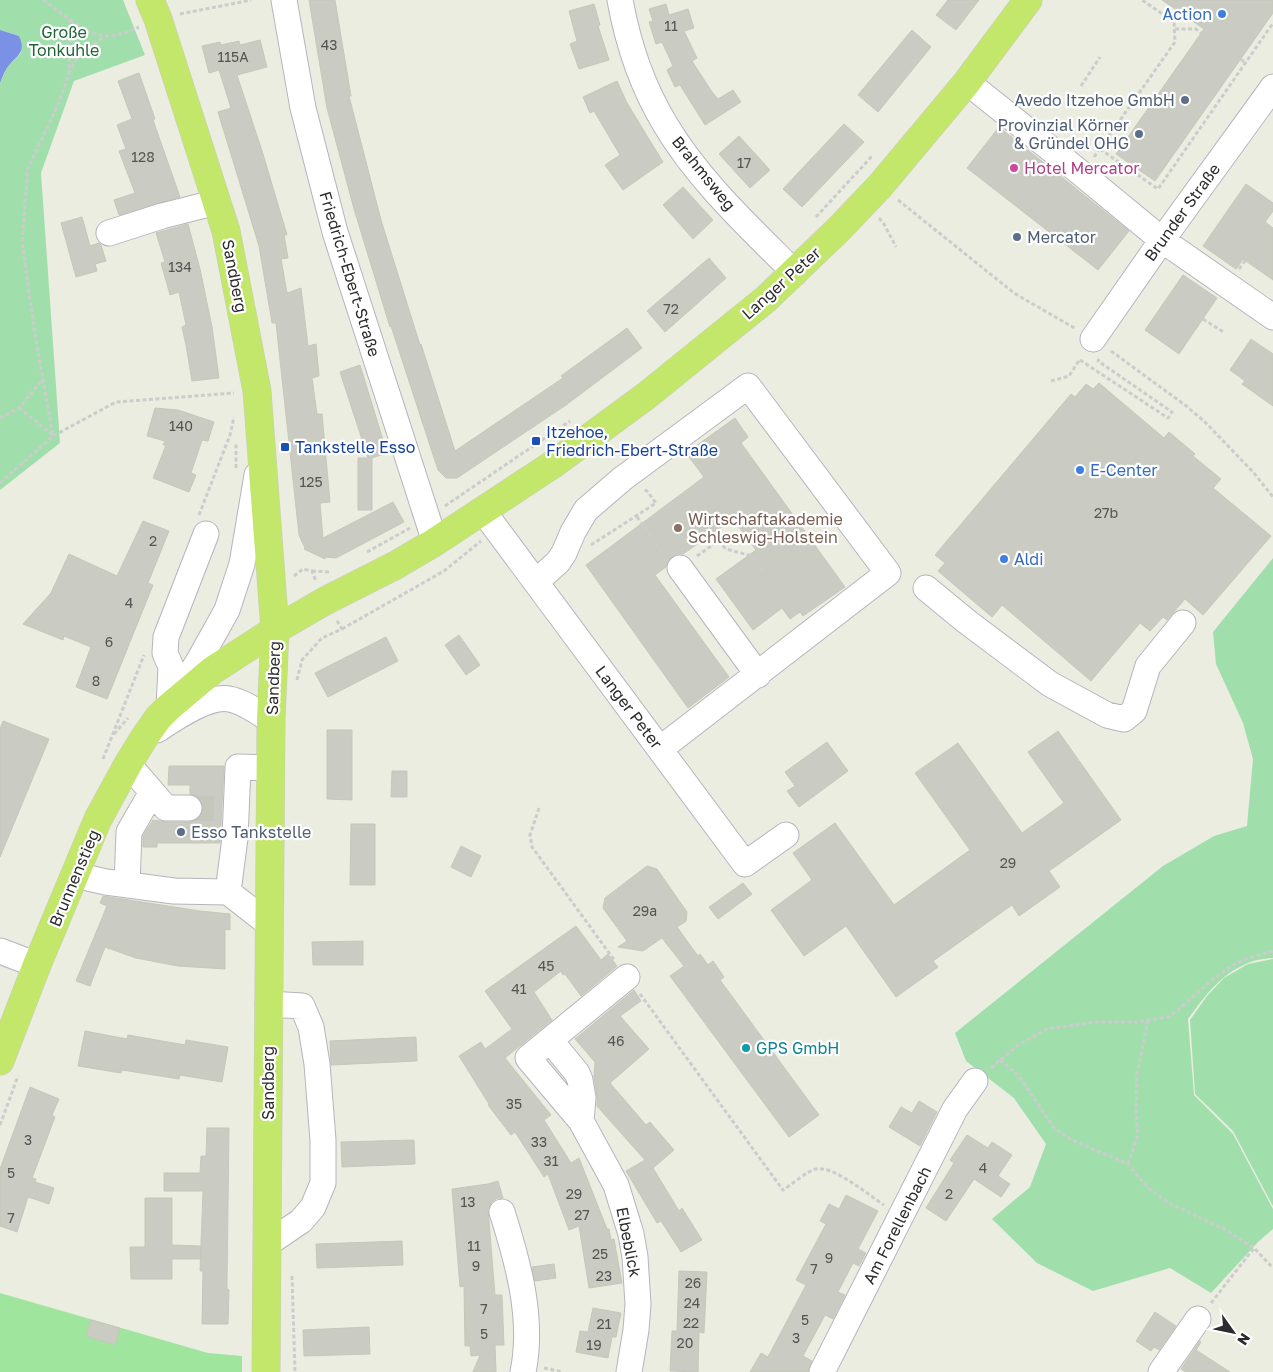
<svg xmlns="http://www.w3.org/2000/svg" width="1273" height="1372" font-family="'Golos Text',sans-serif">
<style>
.green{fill:#a0dfac}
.pitch{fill:#a0e59d}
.water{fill:#7b91e6}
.building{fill:#cacbc2;stroke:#c5c8b9}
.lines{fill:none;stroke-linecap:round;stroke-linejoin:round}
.minor-tunnel{stroke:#c5c6bc;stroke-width:25;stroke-dasharray:25 12;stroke-linecap:butt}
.minor-casing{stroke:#b7b3be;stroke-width:27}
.major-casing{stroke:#ccc;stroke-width:29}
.path{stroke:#ccc;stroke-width:3;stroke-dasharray:4 2.5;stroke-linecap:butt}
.minor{stroke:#fff;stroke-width:25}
.major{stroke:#c2e76a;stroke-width:28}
.shop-dot{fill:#3f7fe0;stroke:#fff;stroke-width:2}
.service-dot{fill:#5c6f8a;stroke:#fff;stroke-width:2}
.hotel-dot{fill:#d1479c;stroke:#fff;stroke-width:2}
.transit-dot{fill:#1a4fb4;stroke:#fff;stroke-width:2}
.education-dot{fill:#8d6e63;stroke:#fff;stroke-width:2}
.culture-dot{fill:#0f9aa8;stroke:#fff;stroke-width:2}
.labels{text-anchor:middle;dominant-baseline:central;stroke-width:4.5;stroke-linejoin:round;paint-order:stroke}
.number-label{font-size:14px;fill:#545452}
.shop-label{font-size:16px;fill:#366cbe;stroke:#fff;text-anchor:start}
.park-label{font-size:16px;fill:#206536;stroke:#fff}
.service-label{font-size:16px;fill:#4e5e75;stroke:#fff;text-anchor:end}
.hotel-label{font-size:16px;fill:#b23c85;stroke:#fff;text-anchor:start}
.street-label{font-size:16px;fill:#2c2c2c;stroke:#fff}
.transit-label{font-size:16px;fill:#164399;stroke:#fff;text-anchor:start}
.education-label{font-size:16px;fill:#785e54;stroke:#fff;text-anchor:start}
.culture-label{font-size:16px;fill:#0d838f;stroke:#fff;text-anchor:start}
</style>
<rect width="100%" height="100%" fill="#ebede0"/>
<!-- green -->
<path class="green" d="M0,0H123L145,55L74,81L41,173L60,443L0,490V83L8,66L21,53L19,36L0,30Z
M1273,558V958C1264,959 1254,960 1246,964C1220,975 1205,996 1188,1019L1194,1095L1233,1134L1273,1209V1229L1258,1242L1211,1293L1170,1268L1093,1291L1037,1263L992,1219L1030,1187L1046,1144L1014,1098L966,1061L955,1033L1163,866L1214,836L1247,826L1253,759L1243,723L1216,664L1213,632Z
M1273,959V1206L1233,1131L1195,1094L1190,1020L1207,996L1224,978L1248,964Z"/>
<!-- pitch -->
<path class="pitch" d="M0,1293L208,1353L242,1356V1372H0Z"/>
<!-- water -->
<path class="water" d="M0,30L19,36C27,54 16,55 7,68C4,73 2,78 0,83Z"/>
<!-- building -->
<path class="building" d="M309,0H335L351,96H349L381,220L420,345L421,344L455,451L563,378L561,376L627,328L642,348L566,405L457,478H446L438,470L391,326L390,327L354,209L327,108Z
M948,0H979L956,30L936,15Z
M1162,0H1273V13L1155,181L1116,154L1204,29Z
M594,4L600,25L598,26L609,60L579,69L570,44L577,41L569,11Z
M666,4L669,15L688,9L694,28L684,31L697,58L692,61L712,92L718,99L733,90L741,102L705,125L680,85L675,87L667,70L673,66L662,42L656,44L649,22L653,21L649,9Z
M912,30L931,47L878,112L858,95Z
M260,40L267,67L237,75L263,154L287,235H284L288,258L281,259L287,293L301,288L308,346L316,344L319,376L312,378L317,414H322L330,502L320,503L323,538L393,502L404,522L336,558L325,557V559L304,549L305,548L299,535L276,323H272L259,246L218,112L231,108L219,70L209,73L202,46L220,42L221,45L239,41L240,45Z
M139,73L155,119L153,120L180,197L119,215L114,200L135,193L119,151L126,149L117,125L132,119L118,81Z
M617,81L627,103L663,162L623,190L605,165L620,155L594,111L590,113L583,97Z
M844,124L864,142L802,207L783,189Z
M999,127L1129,231L1098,270L967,168Z
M739,136L770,170L750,188L719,154Z
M1246,184L1273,203V211L1265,222L1273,228V280L1243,259L1236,269L1203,246Z
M683,187L713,220L693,239L663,205Z
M82,217L90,246L99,243L101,245L106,261L95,264L97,271L76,277L61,223Z
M188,224L200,269L212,327L219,378L192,381L186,345L182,327L186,325L179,292L170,295L161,263L165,262L156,233Z
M709,258L726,278L665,332L647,311Z
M1183,275L1217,298L1179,354L1145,330Z
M1251,339L1273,354V406L1242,384L1245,381L1230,370Z
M360,365L387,453L372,458V510H358V458H368L340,372Z
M1099,383L1164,438L1169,432L1195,454L1193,456L1221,479L1213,488L1271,536L1203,615L1185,599L1167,620L1163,617L1150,631L1140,623L1091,681L1002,605L992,617L938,571L945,563L935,555L1071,394L1075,397L1086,384L1093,389Z
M155,408L178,410L214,422L208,441L202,440L191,473L196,475L189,492L153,478L166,445H163L165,441L147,436Z
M735,418L748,437L741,443L845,587L803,616L800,612L790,619L782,608L753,630L716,579L756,550L733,519L683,554H678L671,557L667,562L666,567L655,575L729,677L688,708L586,565L704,477L686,453Z
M143,521L169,531L148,583L153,585L107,699L76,687L91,647L64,636L63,640L23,624L51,593L69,554L117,576Z
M459,635L480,665L466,675L445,645Z
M386,637L398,661L328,697L315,673Z
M3,721L49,739L0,857V729Z
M327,730H352V800L327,799Z
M1058,731L1121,820L1049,871L1060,887L1019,916L1012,905L933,961L938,967L896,997L846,926L804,956L771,910L812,880L793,853L835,823L894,905L970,850L915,773L958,743L1022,833L1064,803L1028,752Z
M827,742L848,771L799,807L787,791L795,786L785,772Z
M169,766H224L220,843H157V847H143V836L153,820L166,822H189L197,820L202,815L203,808L202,801L197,796L190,794V785H168Z
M392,771H407V797H391Z
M351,824H375V885H350Z
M461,846L481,856L471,877L451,867Z
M647,866L657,869L687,912L686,921L677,927L698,956L700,954L708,965L713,961L724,977L720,980L819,1115L789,1137L670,976L684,966L662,938L643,951L618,947L627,941L603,908L605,898Z
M743,883L752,894L718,919L709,907Z
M103,896L200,911L230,914V930L225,929V969L178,966L136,958L105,947L90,986L76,981L107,906L100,903Z
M576,926L601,960L608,954L617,966L581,996L565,974L563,975L561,971L534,992L552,1020L505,1058L551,1115L544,1120L571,1163L579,1158L607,1229H609L611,1240L614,1239L622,1283L589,1288L579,1226L569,1230L548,1174L544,1177L515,1132L511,1135L488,1105L489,1104L459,1056L481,1042L485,1049L512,1029L485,991Z
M363,941V965H313L312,942Z
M634,990L641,1001L620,1016L649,1049L610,1083L646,1125L650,1122L674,1150L653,1168L679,1211L682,1208L702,1240L681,1252L661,1221L657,1223L626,1171L645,1160L597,1106V1096L594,1077L595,1062L575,1039Z
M85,1031L127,1039L128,1035L185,1045L186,1040L228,1047L222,1082L180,1075L179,1079L122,1070L121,1073L78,1066Z
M416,1037L417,1061L331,1065L330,1041Z
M30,1087L59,1099L52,1115L55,1117L32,1178L36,1179L35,1182L54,1188L49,1204L28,1197L17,1232L0,1226V1169Z
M919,1101L937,1112L920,1146L889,1127L901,1107L912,1113Z
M207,1128H229L227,1281V1289L229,1290L228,1324H202L203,1271H200L203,1191H164V1173H200L201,1156H206Z
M967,1135L988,1148L992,1142L1012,1155L998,1176L1010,1184L1001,1197L974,1179L946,1221L926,1208L954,1163L950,1160Z
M414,1140L415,1164L342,1167L341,1142Z
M498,1181L503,1198H497L492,1202L488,1209L495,1295H502L504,1345H495L496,1372H473L480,1355L471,1356L470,1346H465L464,1286L460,1287L452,1189L488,1184Z
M846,1195L878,1211L858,1249L866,1253L859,1266L853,1263L838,1292L845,1295L833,1319L825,1315L803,1356L812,1361L808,1372H750L761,1353L768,1357L806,1285L796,1280L826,1224L820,1221L829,1204L839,1209Z
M145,1198H172V1245L201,1246V1259H172V1279H131L130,1247H145Z
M402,1241L403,1265L317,1268L316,1244Z
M554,1264L556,1278L535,1281L532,1267Z
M679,1271L707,1272L704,1333L699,1332L698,1372L670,1371L672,1331H677Z
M593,1308L621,1313L616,1337H612L608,1358L576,1352L580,1331L588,1332Z
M1155,1312L1176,1326L1159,1350L1154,1347L1151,1351L1136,1341Z
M91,1320L120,1328L115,1345L86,1336Z
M369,1327L370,1354L304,1356L303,1330Z
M1200,1341L1201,1342L1196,1350L1230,1372H1186L1181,1369Z"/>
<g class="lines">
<!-- minor-tunnel -->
<path class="minor-tunnel" d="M189,808L231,809"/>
<defs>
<path id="minor" d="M284,0L303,108L335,232L435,542
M620,0C628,44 642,86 665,124C698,180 749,227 795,273
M967,82L1082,174L1162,240L1273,317
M109,233L162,216L217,202
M1093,339L1162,240L1273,87
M483,511L745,864L786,835
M680,568L758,675
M536,582L558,562L564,553L573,532L586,510L622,479L748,386L888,573L660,749
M926,588L966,621L1050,684L1107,715L1124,719L1134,711L1148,666L1183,623
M176,697L198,662L227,610L242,564L257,475
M169,707L171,667L165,653L166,637L206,534
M157,730C174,719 208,695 229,699C243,701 258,713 271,720
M128,764L166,808H189
M75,875L106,882L174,891L228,892L269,924
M127,885L129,832L152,792
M228,892L235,838L238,767L271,768
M0,951L37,965
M550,1040L577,1073L580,1080L583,1098L581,1121L616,1185L631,1234L635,1257L638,1304L636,1330L629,1372
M581,1121L528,1058L627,977
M502,1212C518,1262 534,1319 523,1372
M267,1244L301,1221L313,1207L323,1183V1140L317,1064L311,1027L302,1006L268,1004
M822,1372L955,1109L975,1081
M1161,1372L1198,1319"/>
<path id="major" d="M150,0L158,19L226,231L257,391L275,630L271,720L266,1372
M0,1061L37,965L98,819L128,764L144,738L158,718L169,707L213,670L275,630L325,601L396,565L435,542L552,465L646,396L766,299L839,229L880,186L967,82L1028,0"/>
</defs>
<!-- minor casing -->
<use href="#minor" class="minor-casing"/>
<!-- major casing -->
<use href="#major" class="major-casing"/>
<!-- path -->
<path class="path" d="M43,0L70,20L69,74L58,105L28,168L22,242L36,341L53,436
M180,14L251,0
M70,20C97,38 107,41 139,27
M1175,29H1196L1201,33
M1241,59L1245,63
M69,73L79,55L104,37
M1081,86L1100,57
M1100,149L1158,189L1273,23
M1094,157L1175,42L1174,22L1142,0
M898,200L1014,293L1076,329
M816,217L873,155
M879,218L884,224L896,247
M1239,269L1245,261
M1203,319L1225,333
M1111,351L1185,405L1205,422L1253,472L1273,497
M1080,360L1168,418L1172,412L1098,361L1099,359
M1051,381L1069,376L1080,359
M19,408L53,435
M0,418L19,408L43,379
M236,468V444
M0,483L53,436L116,402L234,393
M445,506L570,421
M199,515L230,435L234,417
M637,517L663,553
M591,545L656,503L647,491L644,490
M367,552L410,528
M697,556L718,541L726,549L752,556L763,573
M312,571L329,572
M294,576L303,569L312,571L316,581
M342,629L444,571L481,541
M297,680L302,660L322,638L342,629L336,619
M114,734L128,718
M103,759L144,655
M539,808L530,835L532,847L615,961
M640,994L783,1190C791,1185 807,1171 816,1169C833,1165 870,1196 884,1205
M1000,1060L1018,1075L1055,1129L1072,1140L1128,1164L1148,1188L1169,1203L1224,1229L1254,1248L1273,1268
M991,1068L1018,1045L1047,1029L1096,1022H1138L1167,1017L1177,1011L1211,981L1233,965L1243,960L1273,951
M0,1125L18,1076
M1128,1164L1138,1134L1136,1113L1137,1074L1148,1020
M292,1276L295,1372
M1211,1303L1254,1248
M544,1368L563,1372"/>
<!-- minor -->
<use href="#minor" class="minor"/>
<!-- major -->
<use href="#major" class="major"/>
</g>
<!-- markers -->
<g class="shop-dot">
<circle cx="1222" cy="14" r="5"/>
<circle cx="1080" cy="470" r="5"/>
<circle cx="1004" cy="559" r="5"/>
</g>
<g class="service-dot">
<circle cx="1185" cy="100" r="5"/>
<circle cx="1139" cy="134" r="5"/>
<circle cx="1017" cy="237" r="5"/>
<circle cx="181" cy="832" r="5"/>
</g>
<circle class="hotel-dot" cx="1014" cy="168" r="5"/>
<g class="transit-dot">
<rect x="531" y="436" width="10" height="10" rx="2.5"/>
<rect x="280" y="442" width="10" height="10" rx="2.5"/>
</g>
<circle class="education-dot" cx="678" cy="528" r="5"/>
<circle class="culture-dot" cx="746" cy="1048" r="5"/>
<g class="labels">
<!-- number labels -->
<g class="number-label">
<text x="671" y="25">11</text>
<text x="329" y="44">43</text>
<text x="233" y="56">115A</text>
<text x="143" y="156">128</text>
<text x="744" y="162">17</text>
<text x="180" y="266">134</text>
<text x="671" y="308">72</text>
<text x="181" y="425">140</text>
<text x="311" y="481">125</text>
<text x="1106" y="512">27b</text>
<text x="153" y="540">2</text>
<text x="129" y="602">4</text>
<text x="109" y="641">6</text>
<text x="96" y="680">8</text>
<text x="1008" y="862">29</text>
<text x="645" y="910">29a</text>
<text x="546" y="965">45</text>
<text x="519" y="988">41</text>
<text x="616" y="1040">46</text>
<text x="514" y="1103">35</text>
<text x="28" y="1139">3</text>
<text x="539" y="1141">33</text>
<text x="551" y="1160">31</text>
<text x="983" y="1167">4</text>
<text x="11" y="1172">5</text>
<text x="574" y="1193">29</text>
<text x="949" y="1193">2</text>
<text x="468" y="1201">13</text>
<text x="582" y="1214">27</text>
<text x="11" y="1217">7</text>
<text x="474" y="1245">11</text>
<text x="600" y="1253">25</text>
<text x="829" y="1257">9</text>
<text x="476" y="1265">9</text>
<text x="814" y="1268">7</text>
<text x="604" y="1275">23</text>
<text x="693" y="1282">26</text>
<text x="692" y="1302">24</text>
<text x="484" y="1308">7</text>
<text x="805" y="1319">5</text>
<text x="691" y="1322">22</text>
<text x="604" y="1323">21</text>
<text x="484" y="1333">5</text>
<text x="796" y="1337">3</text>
<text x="685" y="1342">20</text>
<text x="594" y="1344">19</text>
</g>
<!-- shop labels -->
<g class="shop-label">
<text x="1212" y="14" text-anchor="end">Action</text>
<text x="1090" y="470">E-Center</text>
<text x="1014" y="559">Aldi</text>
</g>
<!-- park labels -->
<g class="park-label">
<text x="64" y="32">Große<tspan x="64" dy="18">Tonkuhle</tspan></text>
</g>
<!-- service labels -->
<g class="service-label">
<text x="1175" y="100">Avedo Itzehoe GmbH</text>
<text x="1129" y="125">Provinzial Körner<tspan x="1129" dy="18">&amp; Gründel OHG</tspan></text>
<text x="1027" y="237" text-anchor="start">Mercator</text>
<text x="191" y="832" text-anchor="start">Esso Tankstelle</text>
</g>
<!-- hotel labels -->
<g class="hotel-label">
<text x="1024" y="168">Hotel Mercator</text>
</g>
<!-- street labels -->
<g class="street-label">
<text transform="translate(704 173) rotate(51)">Brahmsweg</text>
<text transform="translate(1182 212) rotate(-54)">Brunder Straße</text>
<text transform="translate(350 274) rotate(73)">Friedrich-Ebert-Straße</text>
<text transform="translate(235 276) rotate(79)">Sandberg</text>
<text transform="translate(781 283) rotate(-42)">Langer Peter</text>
<text transform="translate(273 678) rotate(-88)">Sandberg</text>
<text transform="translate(629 707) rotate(53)">Langer Peter</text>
<text transform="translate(74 878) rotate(-67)">Brunnenstieg</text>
<text transform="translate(268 1083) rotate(-90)">Sandberg</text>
<text transform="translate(897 1225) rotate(-63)">Am Forellenbach</text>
<text transform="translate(629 1242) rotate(79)">Elbeblick</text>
</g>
<!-- transit labels -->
<g class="transit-label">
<text x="546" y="432">Itzehoe,<tspan x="546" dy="18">Friedrich-Ebert-Straße</tspan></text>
<text x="295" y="447">Tankstelle Esso</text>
</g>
<!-- education labels -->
<g class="education-label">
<text x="688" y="519">Wirtschaftakademie<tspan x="688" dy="18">Schleswig-Holstein</tspan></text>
</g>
<!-- culture labels -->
<g class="culture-label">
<text x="756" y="1048">GPS GmbH</text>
</g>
</g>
<!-- north arrow -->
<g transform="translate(1233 1332) rotate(123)" stroke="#ffffff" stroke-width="4" paint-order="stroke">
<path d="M0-4L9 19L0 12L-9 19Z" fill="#2c2c2c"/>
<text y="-8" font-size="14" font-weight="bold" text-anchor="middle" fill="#2c2c2c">N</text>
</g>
</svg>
